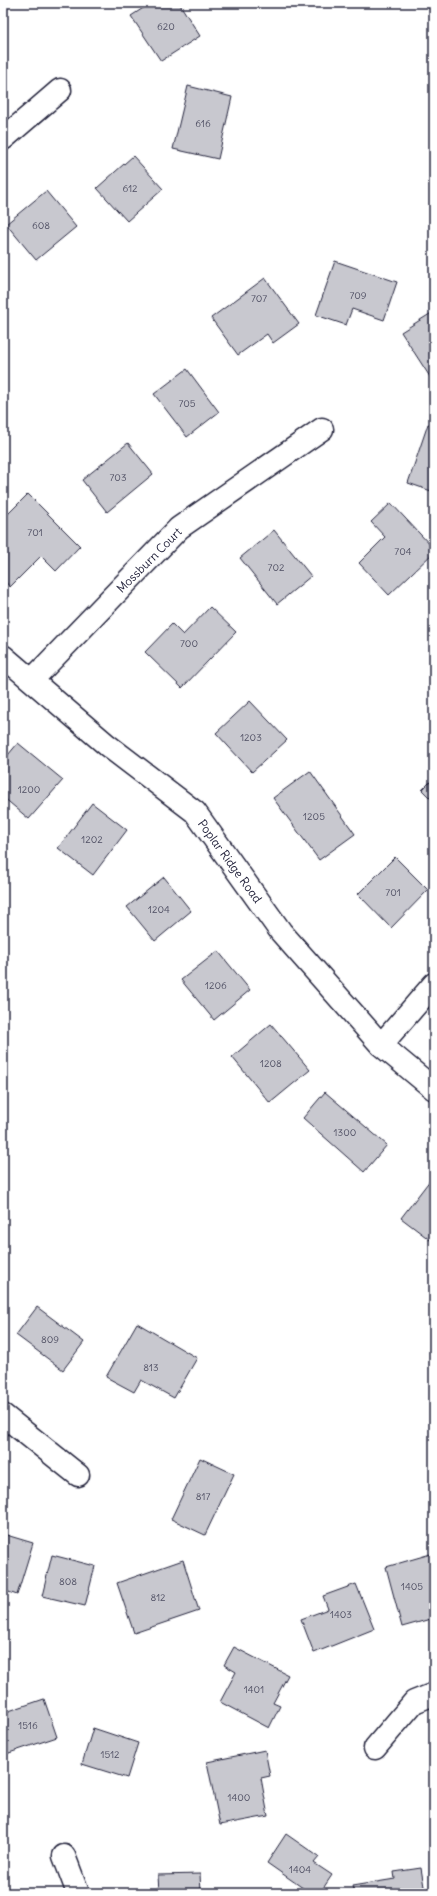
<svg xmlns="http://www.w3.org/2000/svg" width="437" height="1896" font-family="Delius,sans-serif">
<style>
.building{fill:#c8c8cf;stroke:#22223b}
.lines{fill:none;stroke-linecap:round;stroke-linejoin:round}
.street-casing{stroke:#22223b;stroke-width:25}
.street{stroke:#fff;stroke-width:22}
.labels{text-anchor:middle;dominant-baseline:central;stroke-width:3.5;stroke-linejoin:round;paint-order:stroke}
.number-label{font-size:10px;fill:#4c4c60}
.street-label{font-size:12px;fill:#22223b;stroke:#fff}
</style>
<rect width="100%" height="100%" fill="#fff"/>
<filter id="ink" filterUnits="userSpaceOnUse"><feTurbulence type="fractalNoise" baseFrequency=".025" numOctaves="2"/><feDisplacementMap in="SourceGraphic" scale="8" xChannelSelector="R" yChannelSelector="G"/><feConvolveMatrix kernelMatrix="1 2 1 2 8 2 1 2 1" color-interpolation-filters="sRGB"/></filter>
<g filter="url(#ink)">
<!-- building -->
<path class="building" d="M3,3H12L3,10Z
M151,3H179L200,36L161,61L131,16Z
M188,86L232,97L218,159L173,149Z
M133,156L163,189L127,221L97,188Z
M46,191L76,227L36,260L6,224Z
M335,261L397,282L384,320L352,309L346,325L316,315Z
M265,278L299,324L273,343L267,334L238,355L211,318Z
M433,312L434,313V383L401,332Z
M187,369L219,412L187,437L154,394Z
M428,424L434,426V492L408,483Z
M128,443L153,474L107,512L82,480Z
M28,494L80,546L56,571L41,556L10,587L3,579V519Z
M391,503L434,549V552L389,595L359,563L385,537L371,522Z
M274,530L311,576L277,604L240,558Z
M210,607L236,632L182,688L145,652L172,624L183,635Z
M250,701L287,740L252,772L216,733Z
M18,743L63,780L29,819L3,797V761Z
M310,771L355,834L319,860L273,798Z
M434,778V802L422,790Z
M92,803L127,830L93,875L58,848Z
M395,857L428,890L391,928L358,894Z
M164,877L191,911L155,941L127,907Z
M218,951L250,990L214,1020L181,980Z
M271,1024L310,1070L270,1103L232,1057Z
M325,1092L387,1145L364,1172L303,1118Z
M434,1175V1243L401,1218Z
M37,1307L84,1342L63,1370L16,1335Z
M137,1323L197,1358L174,1398L141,1380L134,1392L106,1377Z
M200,1458L234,1474L205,1535L171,1519Z
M3,1534L33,1543L17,1595L3,1590Z
M434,1553V1606L431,1607L434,1618L402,1627L386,1567Z
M52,1555L95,1566L85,1606L42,1596Z
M183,1560L199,1611L134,1633L117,1583Z
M356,1584L374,1629L314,1653L301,1619L328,1609L323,1596Z
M234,1647L288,1675L273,1703L280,1706L269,1728L220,1702L236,1672L224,1665Z
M44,1699L57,1737L3,1755V1713Z
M93,1728L138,1743L127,1778L82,1764Z
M265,1750L270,1776L261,1778L268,1816L220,1825L207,1762Z
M286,1834L319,1857L314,1863L332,1875L320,1893H310L267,1863Z
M421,1868L425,1893H354L352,1886L395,1879L394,1872Z
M200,1874L201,1893H159L158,1875Z"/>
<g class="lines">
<defs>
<path id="street" d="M3,139L60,90
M3,656L107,745L195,812L281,932L381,1045L434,1089
M32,680L179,528L322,429
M381,1045L434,984
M3,1415L78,1475
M375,1748L414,1702L434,1694
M64,1856L78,1893"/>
</defs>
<!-- street casing -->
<use href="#street" class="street-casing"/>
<!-- street -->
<use href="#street" class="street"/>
</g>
</g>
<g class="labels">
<!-- number labels -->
<g class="number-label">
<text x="166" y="26">620</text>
<text x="203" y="123">616</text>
<text x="130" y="188">612</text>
<text x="41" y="225">608</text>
<text x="358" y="295">709</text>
<text x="259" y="298">707</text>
<text x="187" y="403">705</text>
<text x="118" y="477">703</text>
<text x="35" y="532">701</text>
<text x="403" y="551">704</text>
<text x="276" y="567">702</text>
<text x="189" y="643">700</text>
<text x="251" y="737">1203</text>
<text x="29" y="789">1200</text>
<text x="314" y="816">1205</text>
<text x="92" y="839">1202</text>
<text x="393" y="892">701</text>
<text x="159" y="909">1204</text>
<text x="216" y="985">1206</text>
<text x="271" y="1063">1208</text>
<text x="345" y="1132">1300</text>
<text x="50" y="1339">809</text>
<text x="151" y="1367">813</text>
<text x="203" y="1496">817</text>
<text x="68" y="1581">808</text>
<text x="412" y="1586">1405</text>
<text x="158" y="1597">812</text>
<text x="341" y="1614">1403</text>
<text x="254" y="1689">1401</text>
<text x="28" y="1725">1516</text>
<text x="110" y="1754">1512</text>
<text x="239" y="1797">1400</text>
<text x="300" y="1869">1404</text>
</g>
<!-- street labels -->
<g class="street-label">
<text transform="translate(149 560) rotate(-45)">Mossburn Court</text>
<text transform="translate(230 861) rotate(54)">Poplar Ridge Road</text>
</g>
</g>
<!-- margin -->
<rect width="437" height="1896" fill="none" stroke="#fff" stroke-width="16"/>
<rect x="8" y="8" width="421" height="1880" fill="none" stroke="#22223b" stroke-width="1.5" filter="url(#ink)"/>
</svg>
